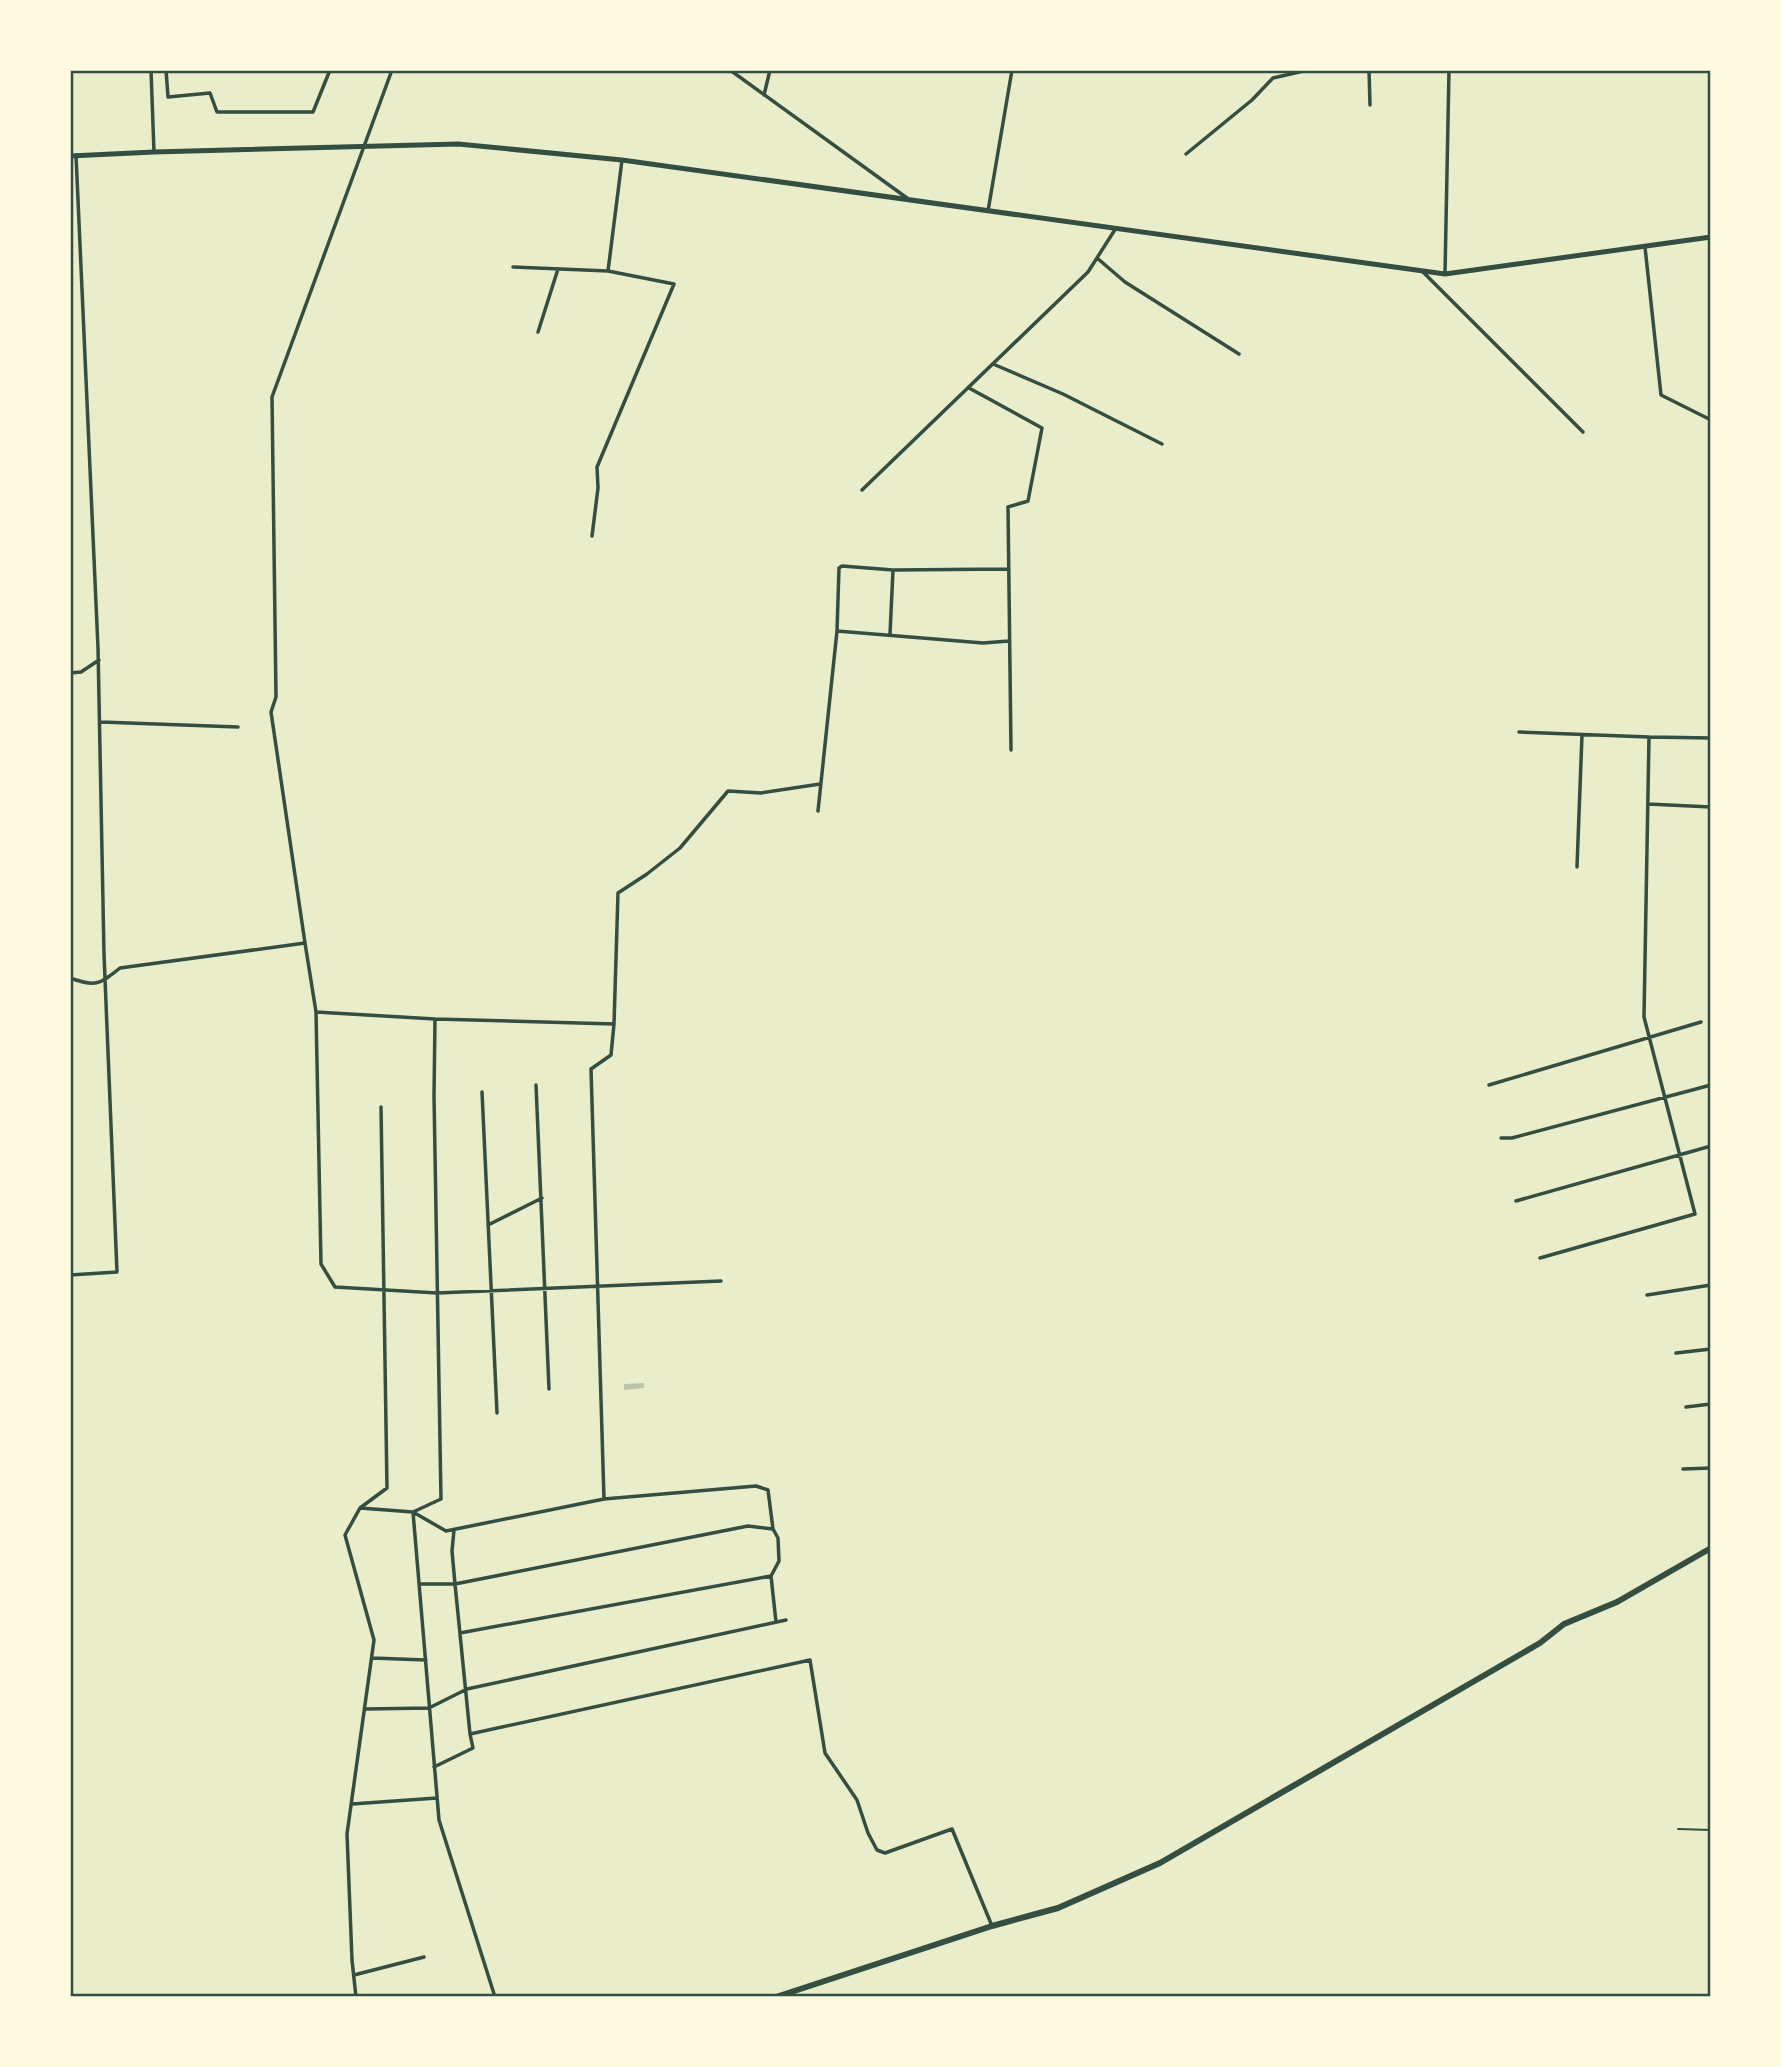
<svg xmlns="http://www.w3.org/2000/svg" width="1781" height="2067" font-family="'Golos Text',sans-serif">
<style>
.building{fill:#bcc5a7}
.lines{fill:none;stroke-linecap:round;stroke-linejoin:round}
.path{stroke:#344e41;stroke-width:2}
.minor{stroke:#344e41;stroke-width:3.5}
.secondary{stroke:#344e41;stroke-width:5}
.primary{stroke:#344e41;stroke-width:6}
.neatline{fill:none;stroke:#344e41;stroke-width:2.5}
</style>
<rect width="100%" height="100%" fill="#e9edc9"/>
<!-- building -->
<path class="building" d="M644,1383V1388L624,1390V1384Z"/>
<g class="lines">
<!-- path -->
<path class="path" d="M1678,1829L1711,1830"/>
<!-- minor -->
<path class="minor" d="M151,70L154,152
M166,70L168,97L210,93L217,112H313L330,70
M730,70L907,198
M1369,70L1370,105
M764,95L770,70
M1186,154L1252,100L1273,78L1308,70
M988,211L1012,70
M1645,247L1661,395L1711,420
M1097,258L1125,282L1239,354
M513,267L608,271
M1422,271L1583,432
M1445,274L1449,70
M538,332L558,269
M993,364L1063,394L1162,444
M969,388L1042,428L1028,501L1008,507L1011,750
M862,490L1088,272L1116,228
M592,536L598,488L597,467L674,284L608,271L622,160
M837,631L983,643L1009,641
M890,634L893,570
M70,673L81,672L99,660
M101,722L238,727
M1519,732L1649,737
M1648,804L1711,807
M818,811L837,631L839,568L842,566L893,570L1008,569
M1577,867L1582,735
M305,943L271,712L276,697L272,397L392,70
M70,978C95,987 99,985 120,968L305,943L316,1012L321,1264L335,1287L437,1293L721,1281
M316,1012L435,1019L614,1024
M435,1019L434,1096L441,1499L413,1512L439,1820L495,1997
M536,1085L549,1389
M1489,1085L1701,1022
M482,1092L497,1413
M1501,1138H1512L1711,1085
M1516,1201L1711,1146
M488,1225L542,1198
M1540,1258L1695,1214L1644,1017L1649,737L1711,738
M70,1275L117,1272L104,954L98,648L76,155
M1647,1295L1711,1285
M1676,1353L1711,1349
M1686,1407L1711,1404
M1683,1469L1711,1468
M604,1499L756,1486L768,1490L773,1529L778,1538L779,1561L771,1576L776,1622
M360,1508L413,1512L446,1531L604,1499L591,1069L611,1055L614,1024L618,893L647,874L680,848L728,791L761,793L820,784
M419,1584H455L452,1551L454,1530
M460,1633L771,1576
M372,1658L426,1660
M366,1709L429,1708L467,1689L786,1620
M470,1734L455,1584L748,1526L773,1529
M434,1767L473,1748L470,1734L810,1660L825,1753L857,1800L868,1833L877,1850L885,1853L952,1829L992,1926
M352,1804L437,1798
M354,1975L424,1957
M356,1997L352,1960L347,1834L374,1640L345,1535L360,1508L387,1488L381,1107"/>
<!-- secondary -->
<path class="secondary" d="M70,156L154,152L458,144L622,160L1445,274L1711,237"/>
<!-- primary -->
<path class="primary" d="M776,1997L992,1926L1058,1908L1160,1863L1540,1643L1564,1624L1617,1602L1711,1548"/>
</g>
<!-- border -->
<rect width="1781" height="2067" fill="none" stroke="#fefae0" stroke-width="144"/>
<rect x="72" y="72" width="1637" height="1923" class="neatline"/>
</svg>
